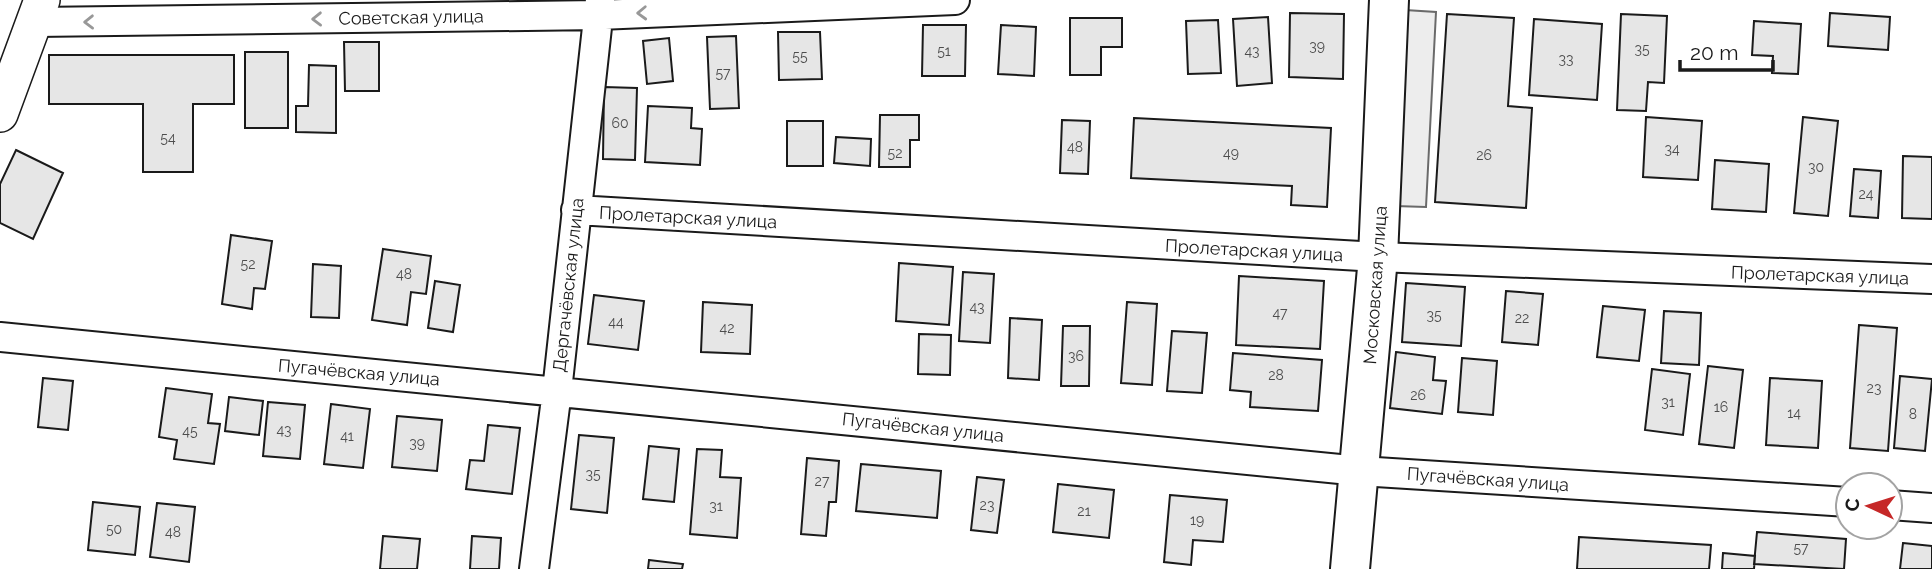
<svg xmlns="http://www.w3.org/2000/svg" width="1932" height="569" font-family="Raleway,sans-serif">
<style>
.built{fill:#ededed;stroke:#6a6a6a;stroke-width:2}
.building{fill:#e6e6e6;stroke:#1a1a1a;stroke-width:2}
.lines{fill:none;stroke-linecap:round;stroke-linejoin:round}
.minor-casing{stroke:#1a1a1a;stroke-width:32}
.tertiary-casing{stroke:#1a1a1a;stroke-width:38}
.secondary-casing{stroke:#1a1a1a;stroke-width:42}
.minor{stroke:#fff;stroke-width:28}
.tertiary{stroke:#fff;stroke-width:35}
.secondary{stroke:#fff;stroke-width:38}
.oneway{stroke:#989898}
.labels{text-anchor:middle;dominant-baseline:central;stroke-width:5;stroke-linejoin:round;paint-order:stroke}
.number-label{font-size:14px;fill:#4d4d4d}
.street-label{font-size:18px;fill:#1a1a1a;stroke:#fff}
</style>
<rect width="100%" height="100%" fill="#fff"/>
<!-- built -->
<path class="built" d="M1405,10L1436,12L1426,207L1395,206Z"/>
<!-- building -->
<path class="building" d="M1290,13L1344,14L1343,79L1289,77Z
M1830,13L1890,17L1888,50L1828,46Z
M1447,14L1514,18L1508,106L1532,108L1526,208L1435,202Z
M1621,14L1667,16L1664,83L1648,82L1646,111L1617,110Z
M1268,17L1272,83L1237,86L1233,19Z
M1070,18H1122V47H1101V75H1070Z
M1534,19L1602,24L1597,100L1529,95Z
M1218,20L1221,73L1188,74L1186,21Z
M1754,21L1801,24L1798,74L1772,73L1773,56L1752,55Z
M923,25H966L965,76H922Z
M1001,25L1036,27L1034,76L998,74Z
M778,32H820L822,79L779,80Z
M736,36L739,108L710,109L707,37Z
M669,38L673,81L647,84L643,41Z
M344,42H379V91H345Z
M245,52H288V128H245Z
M49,55H234V104H193V172H143V104H49Z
M309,65L336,66V133L296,132V106H308Z
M604,87L637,88L635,160L603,159Z
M648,106L692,108L691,128L702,129L700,165L645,162Z
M880,115H919V140H910V167H879Z
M1646,117L1702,121L1698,180L1643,177Z
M1803,117L1838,121L1828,216L1794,213Z
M1134,118L1331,128L1327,207L1291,205L1292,186L1131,178Z
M1062,120L1090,121L1088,174L1060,173Z
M787,121H823V166H787Z
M836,137L871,139L870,166L834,163Z
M16,150L63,173L33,239L0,223V184Z
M1903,156L1932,157V219L1902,218Z
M1715,160L1769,164L1766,212L1712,209Z
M1854,169L1881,171L1878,218L1850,216Z
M231,235L272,241L265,289L254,288L252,309L222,304Z
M383,249L431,256L426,294L411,292L407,325L372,320Z
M899,263L953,267L949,325L896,321Z
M313,264L341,266L339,318L311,317Z
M963,272L994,274L990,343L959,341Z
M1239,276L1324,281L1320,349L1236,345Z
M435,281L460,285L453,332L428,328Z
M1406,283L1465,287L1461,346L1402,342Z
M1506,291L1543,294L1538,345L1502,342Z
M594,295L644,301L638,350L588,344Z
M703,302L752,305L750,354L701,352Z
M1127,302L1157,304L1152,385L1121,383Z
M1603,306L1645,310L1639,361L1597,357Z
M1664,311L1701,313L1699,365L1661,363Z
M1010,318L1042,320L1039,380L1008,378Z
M1859,325L1897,328L1888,451L1850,448Z
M1063,326H1090L1089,386H1061Z
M1172,331L1207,333L1202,393L1167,391Z
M919,334L951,335L950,375L918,374Z
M1396,352L1435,357L1433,380L1446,381L1442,414L1390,408Z
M1233,353L1322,360L1318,411L1250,407L1251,392L1230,390Z
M1462,358L1497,361L1493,415L1458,412Z
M1708,366L1743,370L1734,448L1699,444Z
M1652,369L1690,374L1683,435L1645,430Z
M1900,376L1932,379L1925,451L1894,448Z
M43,378L73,381L68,430L38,427Z
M1770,378L1822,381L1818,448L1766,445Z
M166,388L212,394L208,423L220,424L214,464L174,459L177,440L159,437Z
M229,397L263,401L259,435L225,431Z
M268,402L305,405L300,459L263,456Z
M331,404L370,409L363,468L324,464Z
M397,416L442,420L437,471L392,467Z
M488,425L520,428L512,494L466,489L470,460L484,461Z
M579,435L614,438L607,513L571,509Z
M649,446L679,449L674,502L643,499Z
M697,449L722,450L720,477L741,478L737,538L690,534Z
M807,458L839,461L836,502H829L826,536L801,534Z
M861,464L941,471L937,518L856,511Z
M977,477L1004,480L997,533L971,530Z
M1058,484L1114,490L1109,538L1053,532Z
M1170,495L1227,500L1223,542L1193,540L1191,565L1164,562Z
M93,502L140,507L135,555L88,550Z
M157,503L195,507L189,562L150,557Z
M1757,532L1846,539L1844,569L1754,564Z
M383,536L420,539L417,569H380Z
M472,536L501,538L499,569H470Z
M1579,537L1711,545L1709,569H1577Z
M1903,543L1932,546V569H1900Z
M1723,553L1755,556L1754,569H1722Z
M649,560L683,564L682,569H648Z"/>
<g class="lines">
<defs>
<path id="minor" d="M35,22L599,15L955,0
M576,210L1378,257L1932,279
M0,337L1360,471L1848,502
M1890,505L1932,508
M534,569L557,391L600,0"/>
<path id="tertiary" d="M0,114L42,0"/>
<path id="secondary" d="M1350,569L1378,257L1389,0"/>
</defs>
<!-- minor casing -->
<use href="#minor" class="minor-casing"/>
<!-- tertiary casing -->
<use href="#tertiary" class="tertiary-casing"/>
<!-- secondary casing -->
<use href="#secondary" class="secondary-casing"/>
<!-- minor -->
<use href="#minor" class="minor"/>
<!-- tertiary -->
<use href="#tertiary" class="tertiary"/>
<!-- secondary -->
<use href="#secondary" class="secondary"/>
</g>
<!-- one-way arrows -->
<defs><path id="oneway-chevron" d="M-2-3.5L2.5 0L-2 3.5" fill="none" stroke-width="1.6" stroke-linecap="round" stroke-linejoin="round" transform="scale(1.75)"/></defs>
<g class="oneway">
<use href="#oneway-chevron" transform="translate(642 13) rotate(178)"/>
<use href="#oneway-chevron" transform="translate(317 19) rotate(179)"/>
<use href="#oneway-chevron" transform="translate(89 22) rotate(179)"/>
</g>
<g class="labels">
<!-- number labels -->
<g class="number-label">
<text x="1317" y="46">39</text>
<text x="1642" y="49">35</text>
<text x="944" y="51">51</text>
<text x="1252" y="51">43</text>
<text x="800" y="56">55</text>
<text x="1566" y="59">33</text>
<text x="723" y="73">57</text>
<text x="620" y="123">60</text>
<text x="168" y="138">54</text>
<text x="1075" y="147">48</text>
<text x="1672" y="149">34</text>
<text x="895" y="153">52</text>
<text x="1231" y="153">49</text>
<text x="1484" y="155">26</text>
<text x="1816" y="167">30</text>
<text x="1866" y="194">24</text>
<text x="248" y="264">52</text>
<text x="404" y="274">48</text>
<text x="977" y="307">43</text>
<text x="1280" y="313">47</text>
<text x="1434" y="315">35</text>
<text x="1522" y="318">22</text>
<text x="616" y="322">44</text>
<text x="727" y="328">42</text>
<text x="1076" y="356">36</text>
<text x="1276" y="375">28</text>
<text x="1874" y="388">23</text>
<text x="1418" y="395">26</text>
<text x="1668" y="402">31</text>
<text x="1721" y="407">16</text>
<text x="1794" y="413">14</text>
<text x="1913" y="414">8</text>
<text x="284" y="430">43</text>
<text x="190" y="431">45</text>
<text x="347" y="436">41</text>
<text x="417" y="443">39</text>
<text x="593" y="474">35</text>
<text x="822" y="481">27</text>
<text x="987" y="505">23</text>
<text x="716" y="506">31</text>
<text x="1084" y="511">21</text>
<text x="1197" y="520">19</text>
<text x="114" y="529">50</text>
<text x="173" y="532">48</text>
<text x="1801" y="548">57</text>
</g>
<!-- street labels -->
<g class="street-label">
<text transform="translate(411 17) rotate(-1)">Советская улица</text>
<text transform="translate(688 217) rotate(3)">Пролетарская улица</text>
<text transform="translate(1254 250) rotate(3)">Пролетарская улица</text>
<text transform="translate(1820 275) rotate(2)">Пролетарская улица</text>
<text transform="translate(568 285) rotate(-84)">Дергачёвская улица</text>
<text transform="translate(1375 285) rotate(-86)">Московская улица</text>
<text transform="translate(359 372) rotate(5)">Пугачёвская улица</text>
<text transform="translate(923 427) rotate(6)">Пугачёвская улица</text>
<text transform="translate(1488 479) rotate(4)">Пугачёвская улица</text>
</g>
</g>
<!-- north arrow -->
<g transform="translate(1869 506) rotate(274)"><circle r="33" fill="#ffffff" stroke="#a3a3a3" stroke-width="2"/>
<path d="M0-5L12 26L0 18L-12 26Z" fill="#c62828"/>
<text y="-10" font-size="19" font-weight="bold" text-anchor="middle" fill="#1a1a1a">С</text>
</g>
<!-- scale -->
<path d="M1680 60v10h93v-10" fill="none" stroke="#1a1a1a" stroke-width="3.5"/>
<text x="1690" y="60" font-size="21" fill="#1a1a1a" stroke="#ffffff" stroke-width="5" paint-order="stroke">20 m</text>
</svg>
